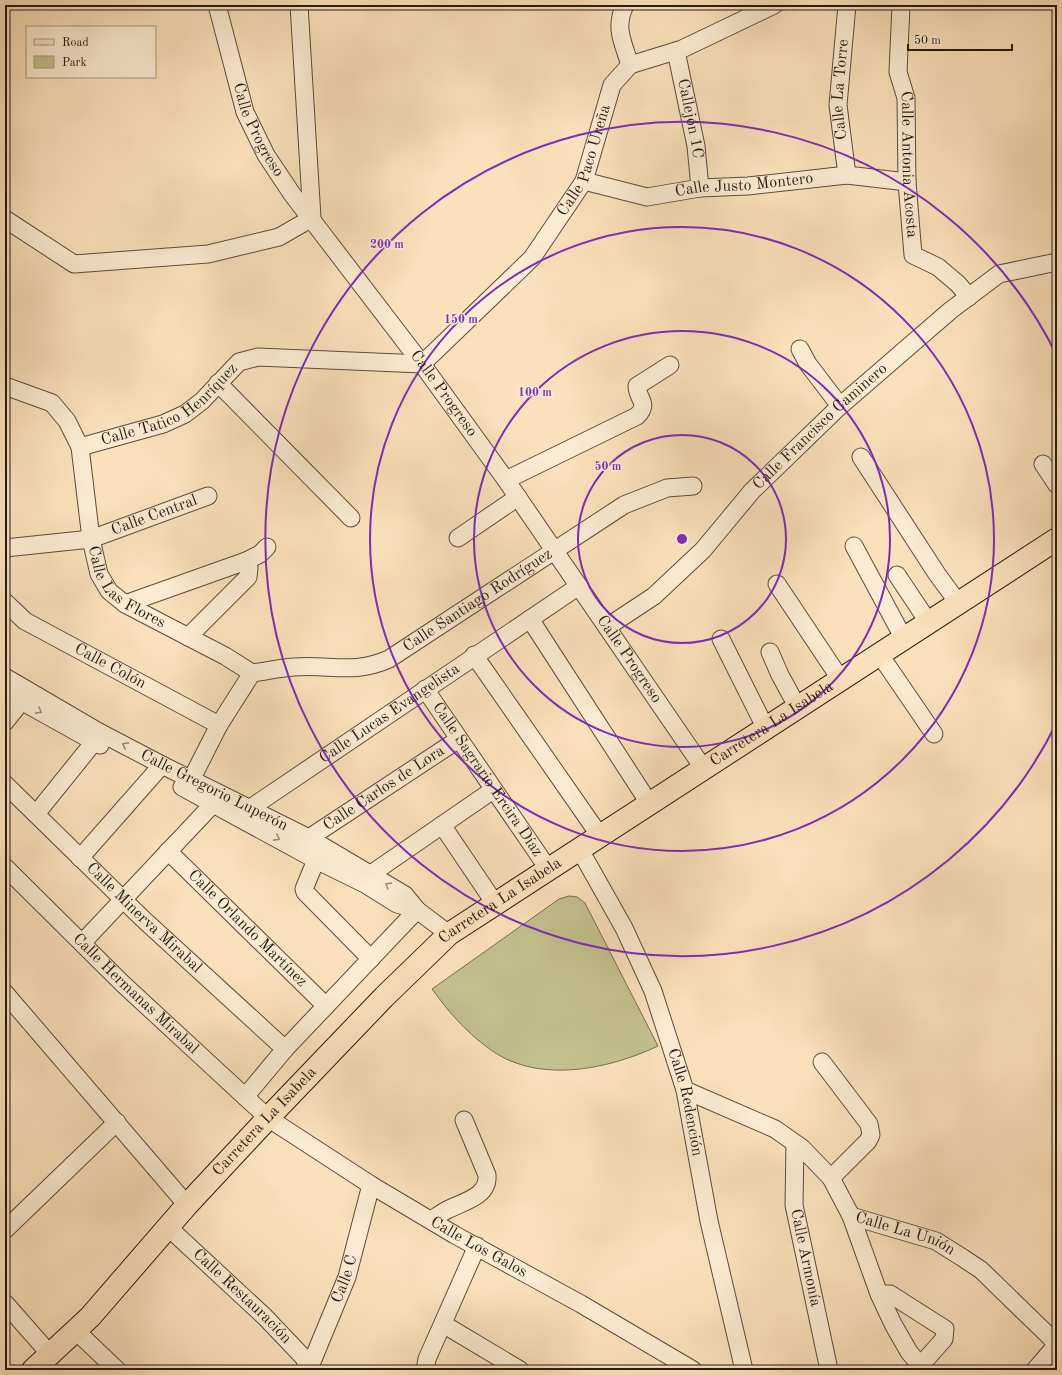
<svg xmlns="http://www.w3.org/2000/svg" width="1062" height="1375" font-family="'Old Standard TT',serif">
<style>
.green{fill:#c3c18d;stroke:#756e50}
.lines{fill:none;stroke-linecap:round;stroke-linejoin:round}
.minor-casing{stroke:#5c4c3d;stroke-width:19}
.major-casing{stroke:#271a13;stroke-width:24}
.minor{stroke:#fcecd3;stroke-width:17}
.major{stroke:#fbe1bb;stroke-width:22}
.oneway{stroke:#9c8e7d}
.ring{fill:none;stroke:#7b2cbf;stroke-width:2}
.labels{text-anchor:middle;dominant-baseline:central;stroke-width:3;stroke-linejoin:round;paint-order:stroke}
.street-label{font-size:16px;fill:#271a13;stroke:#fcecd3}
.centre{fill:#7b2cbf;stroke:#fcecd3;stroke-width:2}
.ring-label{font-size:12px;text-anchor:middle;font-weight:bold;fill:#7b2cbf;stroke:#fcecd3;stroke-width:3;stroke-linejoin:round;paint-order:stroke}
</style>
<rect width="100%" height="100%" fill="#fbe1bb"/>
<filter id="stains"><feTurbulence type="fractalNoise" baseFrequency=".005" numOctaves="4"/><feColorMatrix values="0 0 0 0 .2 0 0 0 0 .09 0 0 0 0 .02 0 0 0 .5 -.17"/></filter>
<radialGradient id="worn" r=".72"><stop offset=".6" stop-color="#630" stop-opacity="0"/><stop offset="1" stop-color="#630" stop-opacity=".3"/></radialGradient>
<!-- green -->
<path class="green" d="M569,896L577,897L585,903L658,1046C607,1070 535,1085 487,1047C465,1031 448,1011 432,989L559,899Z"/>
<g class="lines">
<defs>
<g id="minor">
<path id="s1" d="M217,5L245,112L266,155L292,194L422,364L506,480L704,769"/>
<path d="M625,5C614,28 623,42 630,65"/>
<path id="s2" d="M901,5L898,72L906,98L907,182L913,255L938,267L958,284L969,297"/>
<path id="s3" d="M676,51L696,146L700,188"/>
<path id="s4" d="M847,175L838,105L847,5"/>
<path id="s5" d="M584,181L647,197L700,188L748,186L847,175L907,182"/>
<path d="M5,219L74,264L208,254L279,237L312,218L299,5"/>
<path d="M800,349L808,364L840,406"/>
<path d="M218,383L351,518"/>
<path id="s6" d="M5,386L52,403L67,421L80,447L91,539L99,574L109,591L125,604L225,656L252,673"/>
<path id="s7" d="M80,447L163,424L185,414L202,401L239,362L258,357L422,364L532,258L584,181L612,85L630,65L682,49L774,5"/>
<path d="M861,457L937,574L959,604"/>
<path d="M1043,464L1057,485"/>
<path d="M506,480L637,416C650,403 637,399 637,386L670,365"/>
<path d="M458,538L518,497"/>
<path d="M854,546L904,639"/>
<path id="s8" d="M5,548L91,539L208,496"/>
<path d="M897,575L929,623"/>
<path d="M777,584L841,680"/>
<path id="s9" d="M5,602L25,621L219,725"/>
<path d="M125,604L246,561L260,554L267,547"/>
<path d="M530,619L649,803"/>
<path id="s10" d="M607,627L654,596L703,550L752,491L840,406L951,310L999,274L1057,262"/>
<path d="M188,637L248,577L249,568L246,561"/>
<path d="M721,639L766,729"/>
<path d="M770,652L780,675L798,708"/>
<path d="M474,655L600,836"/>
<path d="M880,655L934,734"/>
<path id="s11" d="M252,673C266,671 280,668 294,667C330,664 353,675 389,659L624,505L667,488L693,486"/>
<path id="s12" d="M5,677L99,732L162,765L309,838L405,895L417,910L449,934"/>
<path id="s13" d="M425,689L549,870"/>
<path d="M5,692L100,745"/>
<path d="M5,722L21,702"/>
<path id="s14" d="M5,784L143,919L285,1049"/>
<path d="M182,787L316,860L365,884L397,904L417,910"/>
<path d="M187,788L219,725L252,673"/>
<path id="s15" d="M249,809L579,586"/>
<path d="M36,814L94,742L99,732"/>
<path d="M442,825L496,905"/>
<path id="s16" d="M309,838L459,739"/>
<path id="s17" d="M580,850L624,928L653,991L685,1090L709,1221L744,1370"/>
<path id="s18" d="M168,851L326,1006"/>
<path d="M80,858L162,765"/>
<path d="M316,860L304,889L305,892L371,959"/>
<path id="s19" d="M5,867L123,984L268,1118L371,1185L455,1235L581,1304L693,1370"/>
<path d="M371,874L493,790"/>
<path d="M82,943L213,804"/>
<path d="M5,993L187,1205"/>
<path d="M822,1062L869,1124L871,1135L868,1141L831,1178"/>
<path d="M685,1090L775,1129L802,1148L831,1178L851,1216L879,1294L893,1324L909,1352L924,1370"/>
<path d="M245,1097L285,1049L417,910"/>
<path id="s20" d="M795,1144L794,1205L829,1370"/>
<path id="s21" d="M851,1216L936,1241L963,1258L981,1270L1050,1337L1055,1343L1053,1349L1035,1370"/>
<path d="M431,1220C436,1217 441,1213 447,1210C462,1202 489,1197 487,1175L464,1120"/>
<path id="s22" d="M169,1228L265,1317L304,1358L309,1370"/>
<path d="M5,1230L117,1122"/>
<path d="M879,1294H890L945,1329L944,1339L920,1366"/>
<path d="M5,1303L49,1353"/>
<path d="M443,1324L520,1370"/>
<path d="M75,1330L117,1370"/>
<path id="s23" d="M309,1369L347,1277L371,1185"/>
<path d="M425,1370L427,1359L477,1246"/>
</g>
<g id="major">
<path id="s24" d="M33,1370L90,1317L187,1205L268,1118L384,997L449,934L1057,539"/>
</g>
</defs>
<!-- minor casing -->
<use href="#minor" class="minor-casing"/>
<!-- major casing -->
<use href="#major" class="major-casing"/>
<!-- minor -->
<use href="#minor" class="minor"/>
<!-- major -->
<use href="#major" class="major"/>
</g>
<!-- one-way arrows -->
<defs><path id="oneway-chevron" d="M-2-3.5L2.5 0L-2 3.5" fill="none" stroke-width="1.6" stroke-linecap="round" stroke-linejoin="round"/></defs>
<g class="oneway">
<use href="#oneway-chevron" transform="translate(39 711) rotate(29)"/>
<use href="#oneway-chevron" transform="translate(125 745) rotate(-152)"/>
<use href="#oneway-chevron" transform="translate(277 838) rotate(28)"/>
<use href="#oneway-chevron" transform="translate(388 885) rotate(-148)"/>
</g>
<!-- distance rings -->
<g class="ring">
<circle cx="682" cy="539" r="104"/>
<circle cx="682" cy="539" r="208"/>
<circle cx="682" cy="539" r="312"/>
<path d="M1057 722A417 417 0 1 1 1057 356"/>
</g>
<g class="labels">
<!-- street labels -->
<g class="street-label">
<text stroke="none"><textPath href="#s4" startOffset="86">Calle La Torre</textPath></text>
<text stroke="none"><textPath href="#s3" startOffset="69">Callejón 1C</textPath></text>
<text stroke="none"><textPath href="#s1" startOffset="132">Calle Progreso</textPath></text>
<text stroke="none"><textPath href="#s7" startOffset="634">Calle Paco Ureña</textPath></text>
<text stroke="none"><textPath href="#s2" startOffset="161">Calle Antonia Acosta</textPath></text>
<text stroke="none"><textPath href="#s5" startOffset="163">Calle Justo Montero</textPath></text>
<text stroke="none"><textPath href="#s1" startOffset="456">Calle Progreso</textPath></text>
<text stroke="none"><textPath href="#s7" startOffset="101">Calle Tatico Henríquez</textPath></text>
<text stroke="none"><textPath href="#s10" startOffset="294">Calle Francisco Caminero</textPath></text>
<text stroke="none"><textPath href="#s8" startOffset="154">Calle Central</textPath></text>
<text stroke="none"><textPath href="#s6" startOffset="259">Calle Las Flores</textPath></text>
<text stroke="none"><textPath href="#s11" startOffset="245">Calle Santiago Rodríguez</textPath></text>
<text stroke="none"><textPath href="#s1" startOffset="780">Calle Progreso</textPath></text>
<text stroke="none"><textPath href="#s9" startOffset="124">Calle Colón</textPath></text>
<text stroke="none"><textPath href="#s15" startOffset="170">Calle Lucas Evangelista</textPath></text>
<text stroke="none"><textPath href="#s24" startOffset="988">Carretera La Isabela</textPath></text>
<text stroke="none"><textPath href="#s13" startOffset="110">Calle Sagrario Ercira Díaz</textPath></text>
<text stroke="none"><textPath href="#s16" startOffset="90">Calle Carlos de Lora</textPath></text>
<text stroke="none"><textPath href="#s12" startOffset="238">Calle Gregorio Luperón</textPath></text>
<text stroke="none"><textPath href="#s24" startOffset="664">Carretera La Isabela</textPath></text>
<text stroke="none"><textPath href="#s14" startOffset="193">Calle Minerva Mirabal</textPath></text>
<text stroke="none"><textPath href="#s18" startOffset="111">Calle Orlando Martínez</textPath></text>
<text stroke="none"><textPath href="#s19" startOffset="182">Calle Hermanas Mirabal</textPath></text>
<text stroke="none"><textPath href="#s17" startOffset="275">Calle Redención</textPath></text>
<text stroke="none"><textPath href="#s24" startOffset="340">Carretera La Isabela</textPath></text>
<text stroke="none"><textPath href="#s21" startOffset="57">Calle La Unión</textPath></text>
<text stroke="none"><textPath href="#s19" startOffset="611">Calle Los Galos</textPath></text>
<text stroke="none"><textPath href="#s20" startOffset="115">Calle Armonía</textPath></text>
<text stroke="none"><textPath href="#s23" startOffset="97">Calle C</textPath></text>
<text stroke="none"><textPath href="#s22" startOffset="100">Calle Restauración</textPath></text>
</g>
</g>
<circle cx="682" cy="539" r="6" class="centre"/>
<g class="ring-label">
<text x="387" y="248">200 m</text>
<text x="461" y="323">150 m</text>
<text x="535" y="396">100 m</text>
<text x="608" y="470">50 m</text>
</g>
<!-- margin -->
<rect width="1062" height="1375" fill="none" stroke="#fbe1bb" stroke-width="20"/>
<rect x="6" y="6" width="1050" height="1363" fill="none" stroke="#271a13" stroke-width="2"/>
<rect x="10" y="10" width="1042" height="1355" fill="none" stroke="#271a13"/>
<!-- legend -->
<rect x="26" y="26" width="130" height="52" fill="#fcecd3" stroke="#a79886"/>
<rect x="34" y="39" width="20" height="6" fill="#fbe1bb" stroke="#a79886"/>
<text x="62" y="46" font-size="12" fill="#271a13">Road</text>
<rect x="34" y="56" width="20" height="12" fill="#c3c18d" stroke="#a79886"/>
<text x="62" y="66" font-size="12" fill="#271a13">Park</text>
<!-- scale -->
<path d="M908 44v6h104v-6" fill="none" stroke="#271a13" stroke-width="2"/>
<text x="914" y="44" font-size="12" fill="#271a13" stroke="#fcecd3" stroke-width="3" paint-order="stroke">50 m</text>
<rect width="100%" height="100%" filter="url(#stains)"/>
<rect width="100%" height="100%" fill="url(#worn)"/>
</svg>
